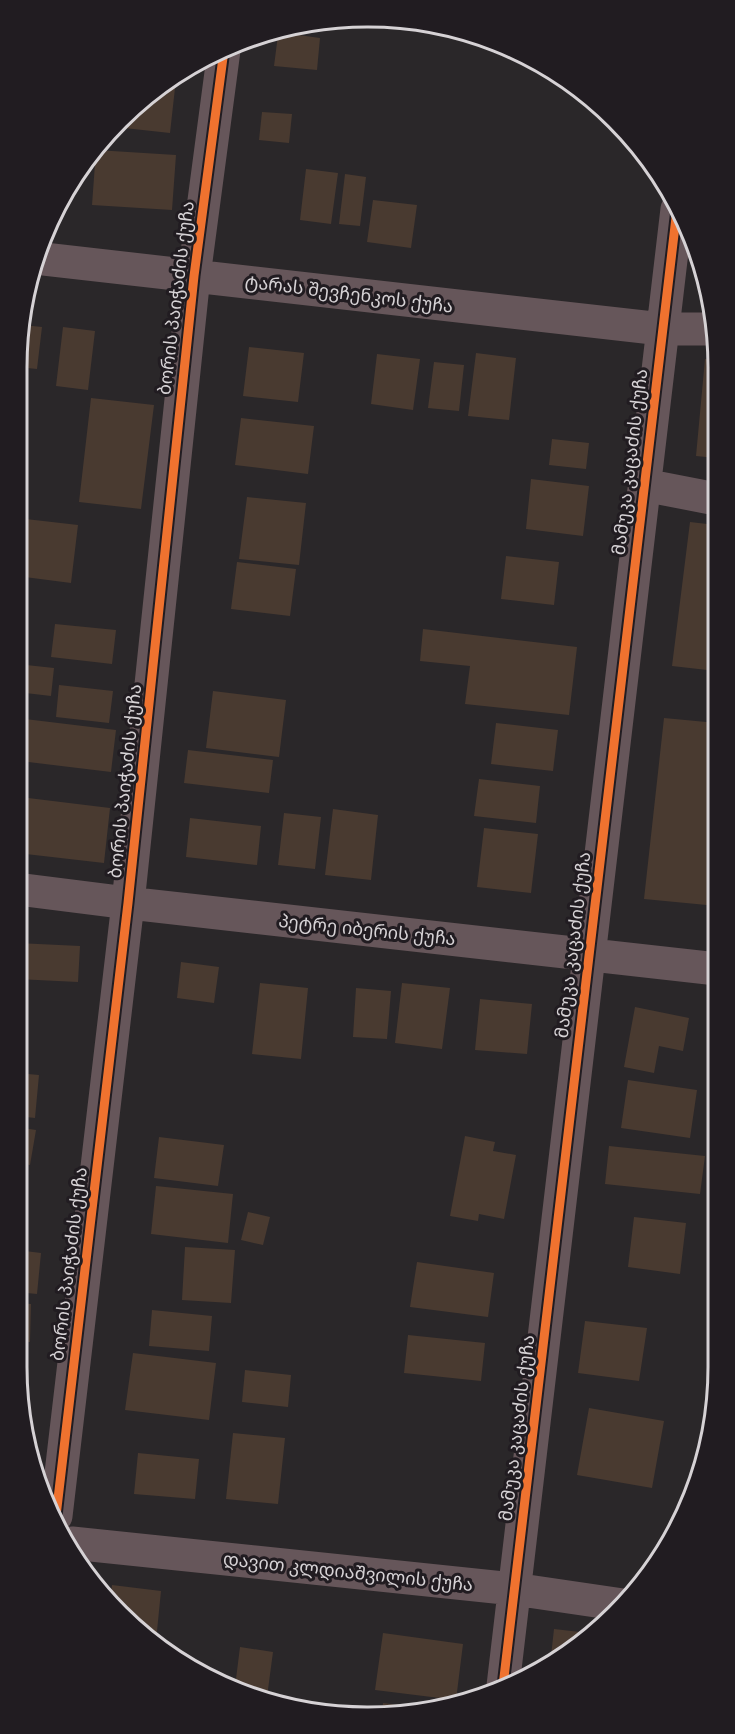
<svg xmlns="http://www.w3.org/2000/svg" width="735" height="1734" font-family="'Varela Round','Noto Sans Georgian',sans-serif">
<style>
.building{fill:#493a30}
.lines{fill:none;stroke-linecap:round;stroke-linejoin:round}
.minor{stroke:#66565a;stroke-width:33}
.cycleway-casing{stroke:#211c21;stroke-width:13}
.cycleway{stroke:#ef722f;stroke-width:9}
.labels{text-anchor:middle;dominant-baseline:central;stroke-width:6;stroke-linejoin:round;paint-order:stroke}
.street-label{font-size:18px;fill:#d6d2d5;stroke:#211c21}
.rim{fill:none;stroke:#d6d2d5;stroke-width:3}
</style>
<rect width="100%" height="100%" fill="#2a2729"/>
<!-- building -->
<path class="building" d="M284,33L320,38L317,70L274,66L278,35Z
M167,87L175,88L170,133L115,127Z
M262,112L292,114L289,143L259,140Z
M96,150L176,155L172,210L92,205Z
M306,169L338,173L331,224L300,220Z
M345,174L366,177L360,226L339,224Z
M373,200L417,205L411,248L367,242Z
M23,325L42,327L37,369L17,367Z
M63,327L95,331L88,390L56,386Z
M249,347L304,353L298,402L243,396Z
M476,353L516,358L509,420L468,416Z
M377,354L420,359L413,410L371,404Z
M705,359L716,360V458L696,456Z
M434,362L464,365L459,411L428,408Z
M91,398L154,405L141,509L79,502Z
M241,418L314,426L308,474L235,465Z
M552,439L589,443L586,469L549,465Z
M531,479L589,486L583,536L526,529Z
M247,497L306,503L299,565L239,559Z
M17,518L78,525L71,583L17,576Z
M690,522L716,525V671L672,666Z
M506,556L559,562L554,605L501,599Z
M237,562L296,569L290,616L231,609Z
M55,624L116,630L112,664L51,657Z
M423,629L577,647L569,715L465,704L470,666L420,661Z
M17,664L54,668L51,696L17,692Z
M59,685L113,691L109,723L56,717Z
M213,691L286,700L279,757L206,748Z
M664,718L717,723V777L709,847H717V906L644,899Z
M25,719L116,730L111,772L20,761Z
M496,723L558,730L553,771L491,764Z
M188,750L273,760L269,793L184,783Z
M479,779L540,786L536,823L474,816Z
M20,797L110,808L104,863L17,853V830Z
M333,809L378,815L371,880L325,875Z
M284,813L321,817L315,869L278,865Z
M190,818L261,826L257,865L186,857Z
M484,828L538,834L531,893L477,887Z
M17,943L80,946L78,982L17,979Z
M181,962L219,967L214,1003L177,998Z
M260,983L308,988L301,1059L252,1054Z
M402,983L450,988L442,1049L395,1043Z
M356,988L391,991L387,1039L353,1037Z
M480,999L532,1004L527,1054L475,1050Z
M635,1007L689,1018L683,1051L659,1046L654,1073L624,1067Z
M17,1073L39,1075L35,1118L17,1116Z
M628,1080L697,1090L690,1138L621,1128Z
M17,1127L36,1130L30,1165L17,1163Z
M465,1136L495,1142L493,1151L516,1155L504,1219L479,1214L478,1221L450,1216Z
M159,1137L224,1145L218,1186L154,1178Z
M609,1146L705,1156L700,1194L605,1184Z
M156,1186L233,1194L228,1243L151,1234Z
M248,1212L270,1217L263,1245L241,1240Z
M634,1217L686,1223L680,1274L628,1267Z
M185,1247L235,1250L231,1303L182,1300Z
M17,1250L41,1253L37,1294L17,1292Z
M417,1262L494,1273L488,1317L410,1307Z
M17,1303L31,1304L30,1342H17Z
M152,1310L212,1316L209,1351L149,1346Z
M585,1321L647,1328L639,1381L578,1373Z
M408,1335L485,1343L481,1381L404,1373Z
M133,1353L216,1363L209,1420L125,1410Z
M245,1370L291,1375L288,1407L242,1402Z
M589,1408L664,1421L652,1488L577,1475Z
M233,1433L285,1438L278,1504L226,1499Z
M138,1453L199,1459L195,1499L134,1494Z
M112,1585L161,1591L156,1641L110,1603Z
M554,1629L589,1633L550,1665Z
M383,1633L463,1644L456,1700L375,1690Z
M240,1647L273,1652L267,1697L259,1695L235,1687Z
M383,1703L430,1709L429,1711H382Z"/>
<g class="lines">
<!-- minor -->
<path class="minor" d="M35,258L662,329H715
M644,485L716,499
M17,889L128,903L717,969
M56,1516L128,903L194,276L224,50
M72,1543L514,1589L623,1605
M503,1686L677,209"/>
<defs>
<path id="cycleway" d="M56,1516L128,903L194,276L224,50
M503,1686L677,209"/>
</defs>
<!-- cycleway casing -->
<use href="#cycleway" class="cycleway-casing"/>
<!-- cycleway -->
<use href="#cycleway" class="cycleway"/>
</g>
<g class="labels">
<!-- street labels -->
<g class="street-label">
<text transform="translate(349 294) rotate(7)">ტარას შევჩენკოს ქუჩა</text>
<text transform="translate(176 298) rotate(-83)">ბორის პაიჭაძის ქუჩა</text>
<text transform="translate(630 462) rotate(-83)">მამუკა კაცაძის ქუჩა</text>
<text transform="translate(125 781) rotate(-84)">ბორის პაიჭაძის ქუჩა</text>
<text transform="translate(367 930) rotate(6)">პეტრე იბერის ქუჩა</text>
<text transform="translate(573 945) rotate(-83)">მამუკა კაცაძის ქუჩა</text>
<text transform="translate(69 1264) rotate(-83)">ბორის პაიჭაძის ქუჩა</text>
<text transform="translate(517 1428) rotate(-83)">მამუკა კაცაძის ქუჩა</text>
<text transform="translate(348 1572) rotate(6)">დავით კლდიაშვილის ქუჩა</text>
</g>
</g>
<!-- crop -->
<path d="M0 0H735V1734H0ZM367 27H368A340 340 0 0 1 708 367V1367A340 340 0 0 1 368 1707H367A340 340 0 0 1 27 1367V367A340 340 0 0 1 367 27Z" fill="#211c21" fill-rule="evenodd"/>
<path class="rim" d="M367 27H368A340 340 0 0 1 708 367V1367A340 340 0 0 1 368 1707H367A340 340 0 0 1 27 1367V367A340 340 0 0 1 367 27Z"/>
</svg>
